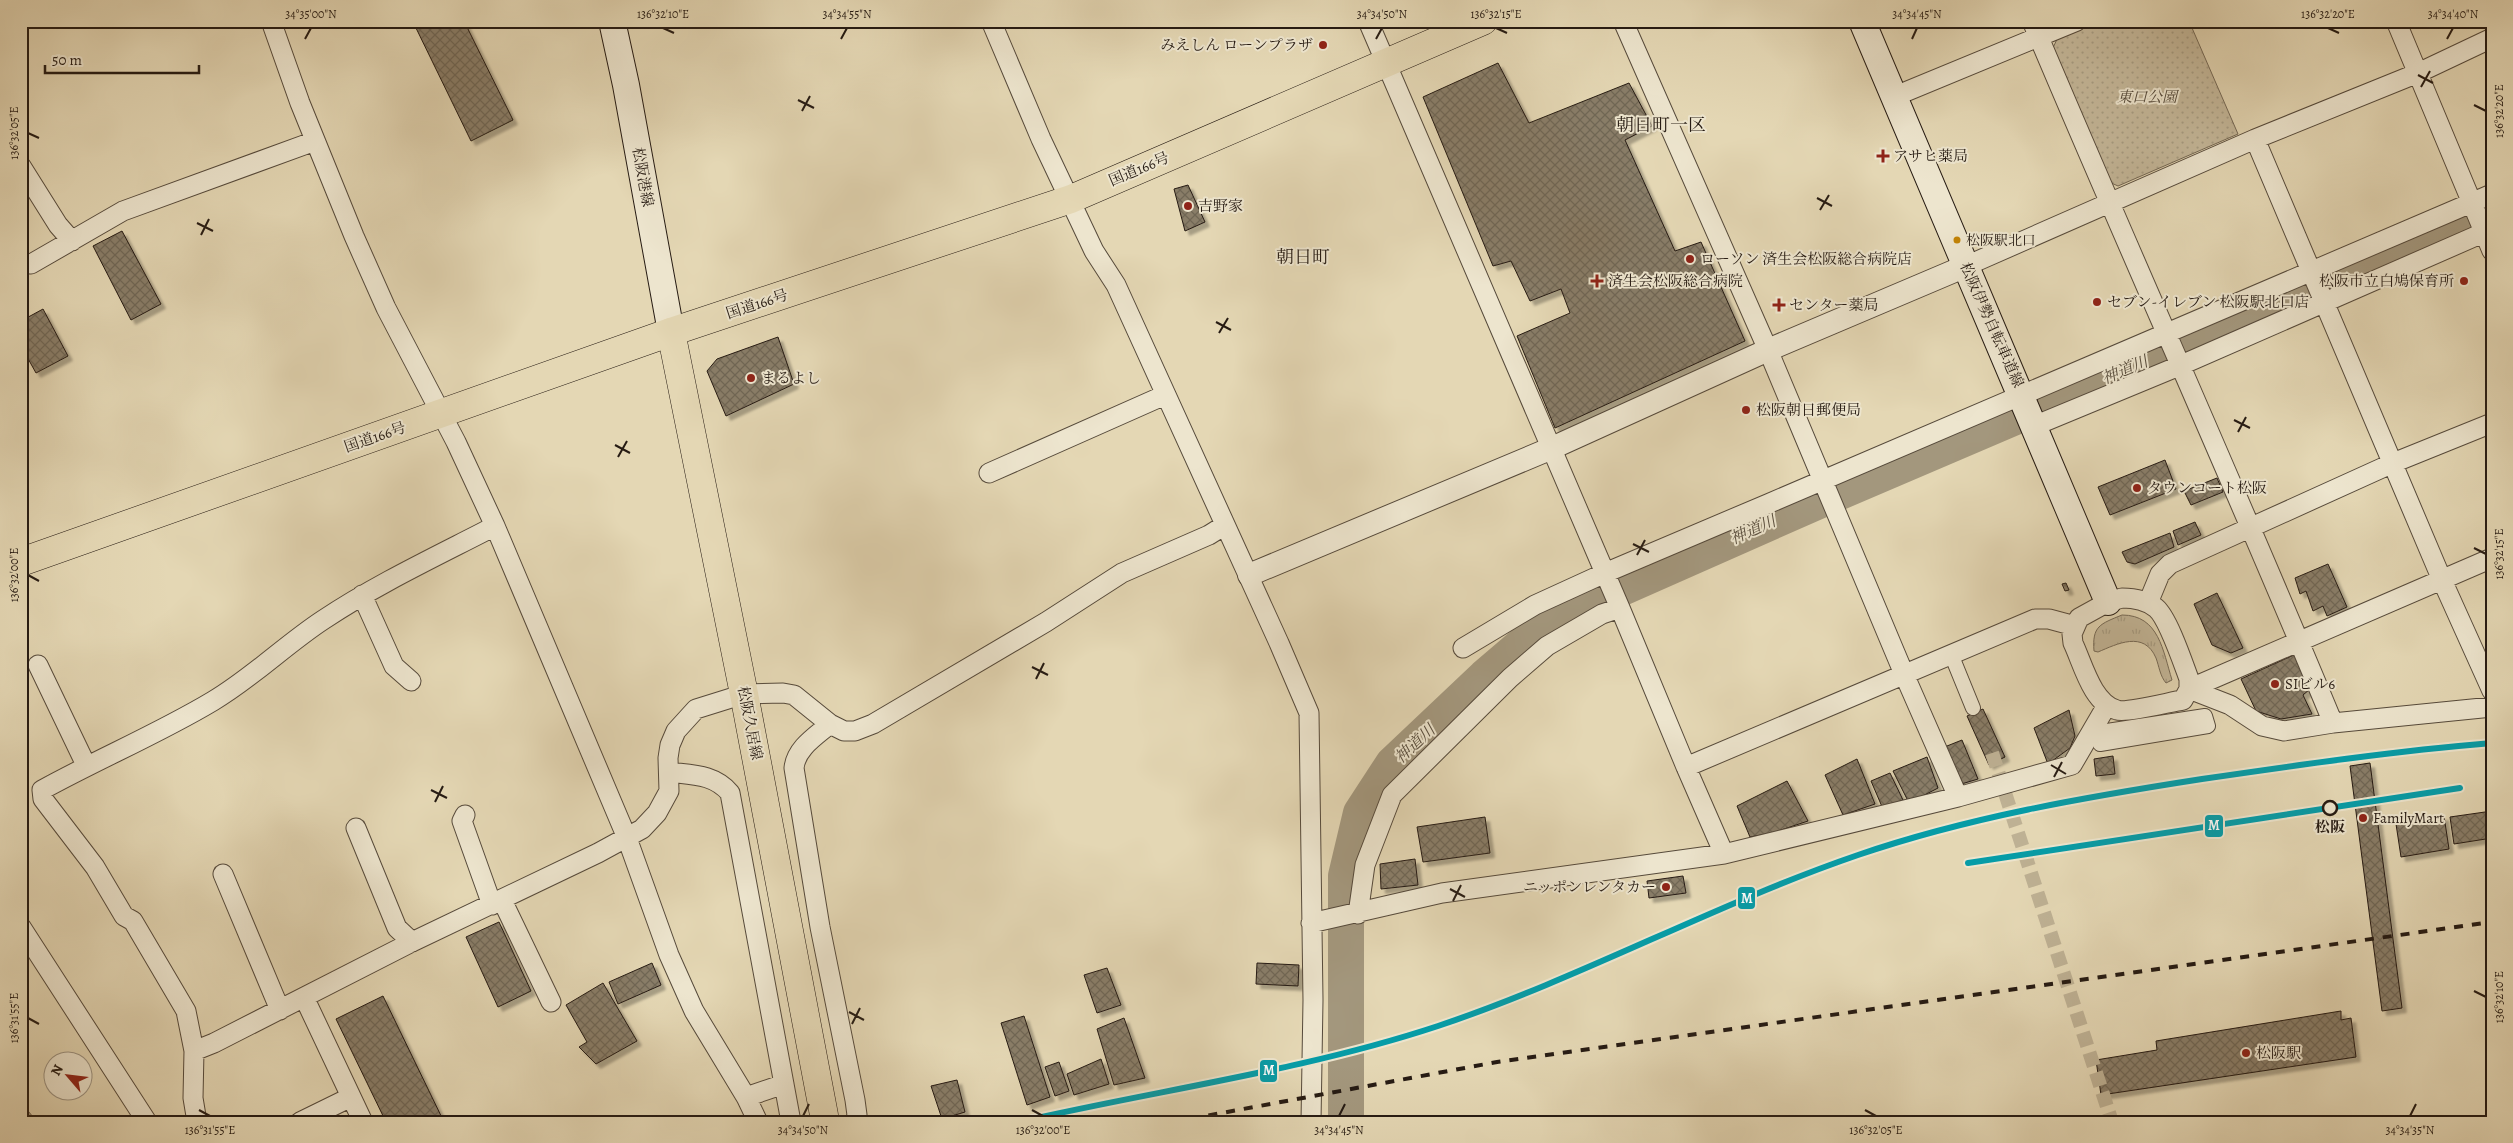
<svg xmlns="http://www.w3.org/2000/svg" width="2513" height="1143" font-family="Alegreya,'Noto Serif JP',serif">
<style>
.grass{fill:url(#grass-tufts);stroke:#756956}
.park{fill:url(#park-dots);stroke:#756956}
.water{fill:url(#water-waves);stroke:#716553}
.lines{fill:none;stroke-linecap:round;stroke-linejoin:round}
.river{stroke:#a3977d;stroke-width:36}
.building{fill:url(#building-cross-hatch);stroke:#261b13;filter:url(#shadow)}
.pedestrian-tunnel{stroke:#beb194;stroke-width:14;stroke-dasharray:14 7;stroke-linecap:butt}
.pedestrian-casing{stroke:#564a3b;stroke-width:16}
.minor-casing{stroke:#564a3b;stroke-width:21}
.tertiary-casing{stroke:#564a3b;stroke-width:24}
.secondary-casing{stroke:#261b13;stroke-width:28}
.primary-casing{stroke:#261b13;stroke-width:29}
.trunk-casing{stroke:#261b13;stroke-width:29}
.pedestrian{stroke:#ede5ce;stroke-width:14}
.minor{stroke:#ede5ce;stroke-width:19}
.tertiary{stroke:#ede5ce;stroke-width:22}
.secondary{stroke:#ede5ce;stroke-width:26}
.primary{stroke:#e4d7b4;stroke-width:28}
.trunk{stroke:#e4d7b4;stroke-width:28}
.rail{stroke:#261b13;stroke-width:4;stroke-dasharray:9 9;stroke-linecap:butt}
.rail-1-casing{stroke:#ede5ce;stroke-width:10}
.rail-1{stroke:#069ca7;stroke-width:6}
.ticks{fill:none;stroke:#261b13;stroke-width:2}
.poi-dot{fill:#8f2418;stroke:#ede5ce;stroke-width:2}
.bus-dot{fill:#c38305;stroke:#ede5ce;stroke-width:2}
.stop-dot{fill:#ede5ce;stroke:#261b13;stroke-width:2.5}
.labels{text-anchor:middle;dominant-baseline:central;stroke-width:4;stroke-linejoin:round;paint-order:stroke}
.bus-label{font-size:14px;fill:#261b13;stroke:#ede5ce;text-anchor:start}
.poi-label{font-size:15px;fill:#261b13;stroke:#ede5ce;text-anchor:start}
.park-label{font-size:15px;font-style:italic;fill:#554a3b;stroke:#ede5ce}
.street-label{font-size:15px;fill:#261b13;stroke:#ede5ce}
.stop-label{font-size:15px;font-weight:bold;fill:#261b13;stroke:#ede5ce}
.water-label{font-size:16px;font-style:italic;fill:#584d3d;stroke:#ede5ce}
.quarter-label{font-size:18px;fill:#261b13;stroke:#ede5ce}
.line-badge{stroke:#ede5ce;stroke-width:2}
.badge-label{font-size:14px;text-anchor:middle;font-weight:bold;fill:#fff}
.neatline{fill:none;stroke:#261b13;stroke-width:2}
.ticks-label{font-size:12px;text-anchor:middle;fill:#261b13}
</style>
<defs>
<pattern id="grass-tufts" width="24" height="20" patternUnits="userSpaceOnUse" patternTransform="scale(1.25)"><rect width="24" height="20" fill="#c4b799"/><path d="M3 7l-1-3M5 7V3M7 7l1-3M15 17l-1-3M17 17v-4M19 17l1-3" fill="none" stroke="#a89d83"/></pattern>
<pattern id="park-dots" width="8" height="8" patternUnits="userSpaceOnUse" patternTransform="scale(1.25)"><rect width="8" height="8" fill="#c4b799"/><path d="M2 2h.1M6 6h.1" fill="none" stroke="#a89d83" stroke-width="1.8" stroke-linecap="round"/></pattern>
<pattern id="water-waves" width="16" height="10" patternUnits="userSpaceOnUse" patternTransform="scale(1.25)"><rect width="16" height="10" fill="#a3977d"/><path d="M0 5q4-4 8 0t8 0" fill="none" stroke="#857a65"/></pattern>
<pattern id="building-cross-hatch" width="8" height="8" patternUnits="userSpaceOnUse" patternTransform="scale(1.25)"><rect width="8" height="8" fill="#897d67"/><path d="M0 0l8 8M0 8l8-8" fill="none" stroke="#706654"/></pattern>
<filter id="shadow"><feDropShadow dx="4.5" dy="4.5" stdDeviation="1" flood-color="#0004"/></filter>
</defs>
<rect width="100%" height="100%" fill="#e4d7b4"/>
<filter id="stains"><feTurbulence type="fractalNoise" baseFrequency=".004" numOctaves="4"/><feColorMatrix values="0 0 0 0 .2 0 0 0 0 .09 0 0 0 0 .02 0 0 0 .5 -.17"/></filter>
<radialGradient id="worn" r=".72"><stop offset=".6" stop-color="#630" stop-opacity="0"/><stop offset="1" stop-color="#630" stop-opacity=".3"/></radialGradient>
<!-- grass -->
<path class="grass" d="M2122,615C2159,615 2163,651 2172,680L2166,683C2160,676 2159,666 2156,658C2144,630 2117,644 2098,652L2094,651C2092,626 2100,624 2122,615Z"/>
<!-- park -->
<path class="park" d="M2098,21H2189L2238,134L2118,186L2107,181L2052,50L2058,37Z"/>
<!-- water -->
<path class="water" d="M21,1102L37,1122H21Z"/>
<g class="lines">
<!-- river -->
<path class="river" d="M1346,1122V876L1361,813L1393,764L1485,677L1541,629L1624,587L1814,503L2492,213"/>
</g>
<!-- building -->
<path class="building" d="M429,21H464L513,120L471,141L416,28Z
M1498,63L1529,123L1629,83L1652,126L1625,140L1675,251L1701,242L1745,341L1555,428L1517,336L1570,313L1561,289L1530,301L1511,261L1493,266L1423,97Z
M1188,185L1205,222L1185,231L1174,189Z
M122,231L161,304L131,320L93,246Z
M43,309L68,356L36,373L21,346V321Z
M778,337L794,384L726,416L707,371L717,359Z
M2165,460L2176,489L2110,515L2098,487Z
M2217,478L2223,492L2191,505L2184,491Z
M2195,522L2201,535L2178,545L2173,531Z
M2170,533L2174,547L2135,564L2127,562L2122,552Z
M2328,564L2347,607L2327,616L2323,606L2313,611L2306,591L2300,594L2295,578Z
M2066,583L2069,590L2065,591L2062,584Z
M2217,593L2243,648L2231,653L2212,645L2194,604Z
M2296,654L2310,689L2303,695L2312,714L2281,719L2256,711L2241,679Z
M1983,709L2005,757L1989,765L1967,716Z
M2069,710L2075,736L2070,748L2048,764L2034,728Z
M1962,740L1978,779L1958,785L1942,748Z
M2113,756L2115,774L2096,776L2094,759Z
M1927,757L1938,788L1909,803L1893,771Z
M1857,759L1875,804L1843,815L1825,775Z
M2370,763L2402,1008L2382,1011L2350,766Z
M1890,773L1903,800L1883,809L1871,781Z
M1787,781L1808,821L1772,833L1750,837L1737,806Z
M2492,811V838L2454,844L2450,817Z
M2444,816L2449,849L2401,857L2396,824Z
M1485,817L1490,853L1423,862L1417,827Z
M1415,859L1418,885L1381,889L1380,864Z
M1683,876L1686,893L1649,898L1647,881Z
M499,922L531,991L498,1007L466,937Z
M652,963L661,985L618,1004L609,982Z
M1257,963L1299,965L1298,986L1256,984Z
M1107,968L1121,1005L1097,1013L1084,975Z
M603,983L637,1041L596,1064L579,1047L587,1042L566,1005Z
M383,996L444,1122H386L336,1019Z
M2341,1011V1020L2351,1018L2356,1057L2101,1095L2096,1060L2157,1050L2156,1041Z
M1024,1016L1050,1097L1027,1105L1001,1023Z
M1124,1018L1145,1078L1114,1085L1097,1029Z
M1101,1059L1109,1084L1074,1095L1067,1074Z
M1059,1062L1069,1091L1055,1096L1045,1067Z
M957,1080L965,1112L942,1119L931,1086Z
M2158,1119V1122H2140Z"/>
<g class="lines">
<!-- pedestrian-tunnel -->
<path class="pedestrian-tunnel" d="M1992,753L2112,1122"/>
<defs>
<path id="pedestrian" d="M1951,654L1973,708
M2205,716L2208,726L2100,744L2107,731Z"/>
<path id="minor" d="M271,21L300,103L354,236L386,308L456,442L495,526L627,838L669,955L694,1011L746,1097L758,1122
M991,21L1041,139L1094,251L1116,285L1279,643L1309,713L1313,1000L1311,1122
M1368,21L1620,608L1686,767L2035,619H2049L2075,626
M1623,21L1768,350L1904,674L1958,797
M2032,21C2131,256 2236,488 2333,723
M2396,21L2492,251
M1893,97L2077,21
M2255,139L2442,580L2492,691
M21,166L58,225L72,241
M31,264L123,211L315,141
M1966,266L2255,139L2418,73L2492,38
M2034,426L2179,366L2492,229
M989,473L1165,395
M362,595L394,666L411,681
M2122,598C2134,598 2146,600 2156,608C2168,618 2183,663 2189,679V689L2183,700C2170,702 2126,713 2117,710C2092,703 2083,664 2073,643L2072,634L2079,618L2108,602Z
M2148,603L2160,574L2170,564L2393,463L2492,423
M1463,648L1535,605L1605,573C1901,448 2195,319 2492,194
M38,665L86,765
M2189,689L2492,558
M2189,689L2230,705L2262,726L2284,731L2333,723L2492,707
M830,724C816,736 796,748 794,768L820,927L855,1100L857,1115L855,1122
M1686,767L1724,854
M669,772C692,775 714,774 730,793L791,1122
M465,815L462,821L492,905
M356,828L397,928L412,942
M223,874L280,1010
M502,900L551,1002
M1358,914L1365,865L1392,795L1510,678L1547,646L1602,614L1620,608
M1311,923L1442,893L1724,854L1958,797L2072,765L2107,705
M21,927L147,1122
M304,997L363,1122
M194,1051L214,1043L412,942L598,853L642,829L657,813L669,791L668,758L670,745L676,731L696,709L744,694L783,693L794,695L830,724L844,731H855L873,724L1046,622L1122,573L1209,535L1225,525
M746,1097L784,1084
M197,1122L193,1098L194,1051L186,1011L133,921L124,916L95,867L43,799L42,790C98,759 158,734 213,701C252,678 285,645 323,620C377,584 437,556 495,526
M300,1122L351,1097"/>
<path id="tertiary" d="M1249,575L1552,448L1768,350L1966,266"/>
<path id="secondary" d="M612,21L626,85L671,332
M1862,21L2108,602"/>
<path id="primary" d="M671,332L744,694L824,1115"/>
<path id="trunk" d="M21,562L671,332L1071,199L1483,21"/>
</defs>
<!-- pedestrian casing -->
<use href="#pedestrian" class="pedestrian-casing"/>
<!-- minor casing -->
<use href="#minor" class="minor-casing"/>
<!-- tertiary casing -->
<use href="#tertiary" class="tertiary-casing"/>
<!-- secondary casing -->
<use href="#secondary" class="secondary-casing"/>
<!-- primary casing -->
<use href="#primary" class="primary-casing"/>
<!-- trunk casing -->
<use href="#trunk" class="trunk-casing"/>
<!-- pedestrian -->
<use href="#pedestrian" class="pedestrian"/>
<!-- minor -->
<use href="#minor" class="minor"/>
<!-- tertiary -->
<use href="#tertiary" class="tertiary"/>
<!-- secondary -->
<use href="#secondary" class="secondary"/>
<!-- primary -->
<use href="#primary" class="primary"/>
<!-- trunk -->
<use href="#trunk" class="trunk"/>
<!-- rail -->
<path class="rail" d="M1173,1122L1497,1062L2492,922"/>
<defs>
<path id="rail-1" d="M1968,863L2460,788
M1019,1122C1158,1090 1302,1071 1438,1026C1581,978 1715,904 1858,855C1969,817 2086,797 2202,779C2298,765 2395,751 2492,743"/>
</defs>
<!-- rail-1 casing -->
<use href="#rail-1" class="rail-1-casing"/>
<!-- rail-1 -->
<use href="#rail-1" class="rail-1"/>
</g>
<!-- ticks -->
<path class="ticks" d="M663,28L674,33M1496,28L1507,33M2328,28L2339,33M305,39L311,28M841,39L847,28M1376,39L1382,28M1912,39L1917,28M2447,39L2453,28M2418,75L2433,83M2421,87L2430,71M798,100L814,108M2474,105L2486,111M802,111L810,96M28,133L39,138M1817,198L1832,206M1820,210L1829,195M197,223L213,231M201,235L209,219M1216,322L1231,330M1219,333L1228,318M2234,420L2250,428M2238,432L2246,417M615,445L630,453M618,457L627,441M1633,544L1649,552M2474,548L2486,554M1637,555L1645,540M28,575L39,581M1032,667L1048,675M1036,679L1044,663M2051,765L2066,774M2054,777L2062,762M431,790L447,798M435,802L443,786M1450,889L1465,897M1453,901L1461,885M2474,991L2486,997M849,1012L864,1020M28,1018L39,1024M852,1024L860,1008M199,1110L210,1116M1032,1110L1043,1116M1865,1110L1876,1116M803,1116L809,1104M1339,1116L1345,1104M2410,1116L2416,1104"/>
<!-- markers -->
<g class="poi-dot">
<circle cx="1323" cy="45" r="5"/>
<path d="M1880.5 148.5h5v5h5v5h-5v5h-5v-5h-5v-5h5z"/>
<circle cx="1188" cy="206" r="5"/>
<circle cx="1690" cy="259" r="5"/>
<path d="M1594.5 273.5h5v5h5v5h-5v5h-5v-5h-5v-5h5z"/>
<circle cx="2464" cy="281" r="5"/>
<circle cx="2097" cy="302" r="5"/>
<path d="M1776.5 297.5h5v5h5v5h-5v5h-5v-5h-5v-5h5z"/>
<circle cx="751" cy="378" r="5"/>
<circle cx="1746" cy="410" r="5"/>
<circle cx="2137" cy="488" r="5"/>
<circle cx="2275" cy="684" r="5"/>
<circle cx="2363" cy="818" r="5"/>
<circle cx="1666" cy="887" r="5"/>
<circle cx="2246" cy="1053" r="5"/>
</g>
<circle class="bus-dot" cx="1957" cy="240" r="4.5"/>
<circle class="stop-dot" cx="2330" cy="808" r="7"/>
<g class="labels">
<!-- bus labels -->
<g class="bus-label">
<text x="1966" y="240">松阪駅北口</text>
</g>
<!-- poi labels -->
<g class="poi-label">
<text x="1313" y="45" text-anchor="end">みえしん ローンプラザ</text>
<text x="1893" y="156">アサヒ薬局</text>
<text x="1198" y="206">吉野家</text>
<text x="1700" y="259">ローソン 済生会松阪総合病院店</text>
<text x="1608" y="281">済生会松阪総合病院</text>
<text x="2454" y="281" text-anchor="end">松阪市立白鳩保育所</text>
<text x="2107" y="302">セブン-イレブン 松阪駅北口店</text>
<text x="1789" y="305">センター薬局</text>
<text x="761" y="378">まるよし</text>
<text x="1756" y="410">松阪朝日郵便局</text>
<text x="2147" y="488">タウンコート松阪</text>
<text x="2285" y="684">SIビル6</text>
<text x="2373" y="818">FamilyMart</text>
<text x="1656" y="887" text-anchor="end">ニッポンレンタカー</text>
<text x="2256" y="1053">松阪駅</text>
</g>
<!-- park labels -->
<g class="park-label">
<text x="2147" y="97">東口公園</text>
</g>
<!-- street labels -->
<g class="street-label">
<text transform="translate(1139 169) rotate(-23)">国道166号</text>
<text transform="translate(643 177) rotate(80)">松阪港線</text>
<text transform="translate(757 304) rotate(-18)">国道166号</text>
<text transform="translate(1992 325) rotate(66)">松阪伊勢自転車道線</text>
<text transform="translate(375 437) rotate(-19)">国道166号</text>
<text transform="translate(750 723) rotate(79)">松阪久居線</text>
</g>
<!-- stop labels -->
<g class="stop-label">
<text x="2330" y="827">松阪</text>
</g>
<!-- water labels -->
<g class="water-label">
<text transform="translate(2125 370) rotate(-23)">神道川</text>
<text transform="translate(1753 530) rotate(-24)">神道川</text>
<text transform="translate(1415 744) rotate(-43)">神道川</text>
</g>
<!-- quarter labels -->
<g class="quarter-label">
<text x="1661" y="125">朝日町一区</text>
<text x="1303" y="257">朝日町</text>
</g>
</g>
<g class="line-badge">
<rect x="2204" y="814" width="20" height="24" rx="5" fill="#069ca7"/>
<rect x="1737" y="886" width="19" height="24" rx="5" fill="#069ca7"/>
<rect x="1259" y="1059" width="19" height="24" rx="5" fill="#069ca7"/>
</g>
<g class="badge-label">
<text x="2214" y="830">M</text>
<text x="1747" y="903">M</text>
<text x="1269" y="1075">M</text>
</g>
<!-- margin -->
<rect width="2513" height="1143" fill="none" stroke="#e4d7b4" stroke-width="55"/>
<!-- north arrow -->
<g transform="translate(68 1076) rotate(298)"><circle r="24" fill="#ede5ce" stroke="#9d9483"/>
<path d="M0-4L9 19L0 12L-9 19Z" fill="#8f2418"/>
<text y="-8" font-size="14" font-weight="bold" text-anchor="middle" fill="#261b13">N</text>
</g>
<!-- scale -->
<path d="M45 65v8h154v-8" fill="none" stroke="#261b13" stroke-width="2.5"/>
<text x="52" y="65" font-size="15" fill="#261b13" stroke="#ede5ce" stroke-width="4" paint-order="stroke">50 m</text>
<rect x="28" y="28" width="2458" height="1088" class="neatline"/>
<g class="ticks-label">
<text x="311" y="18">34°35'00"N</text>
<text x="663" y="18">136°32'10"E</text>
<text x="847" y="18">34°34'55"N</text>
<text x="1382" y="18">34°34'50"N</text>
<text x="1496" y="18">136°32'15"E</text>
<text x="1917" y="18">34°34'45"N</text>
<text x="2328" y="18">136°32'20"E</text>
<text x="2453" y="18">34°34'40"N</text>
<text transform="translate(2499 111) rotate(-90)" y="4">136°32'20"E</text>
<text transform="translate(14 133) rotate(-90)" y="4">136°32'05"E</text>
<text transform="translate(2499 554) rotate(-90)" y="4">136°32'15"E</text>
<text transform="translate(14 575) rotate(-90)" y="4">136°32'00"E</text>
<text transform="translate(2499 997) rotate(-90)" y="4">136°32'10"E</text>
<text transform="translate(14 1018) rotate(-90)" y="4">136°31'55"E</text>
<text x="210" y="1134">136°31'55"E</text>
<text x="803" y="1134">34°34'50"N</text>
<text x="1043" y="1134">136°32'00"E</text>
<text x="1339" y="1134">34°34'45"N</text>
<text x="1876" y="1134">136°32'05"E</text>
<text x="2410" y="1134">34°34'35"N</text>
</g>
<rect width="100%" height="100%" filter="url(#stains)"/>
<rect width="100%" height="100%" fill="url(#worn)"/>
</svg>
